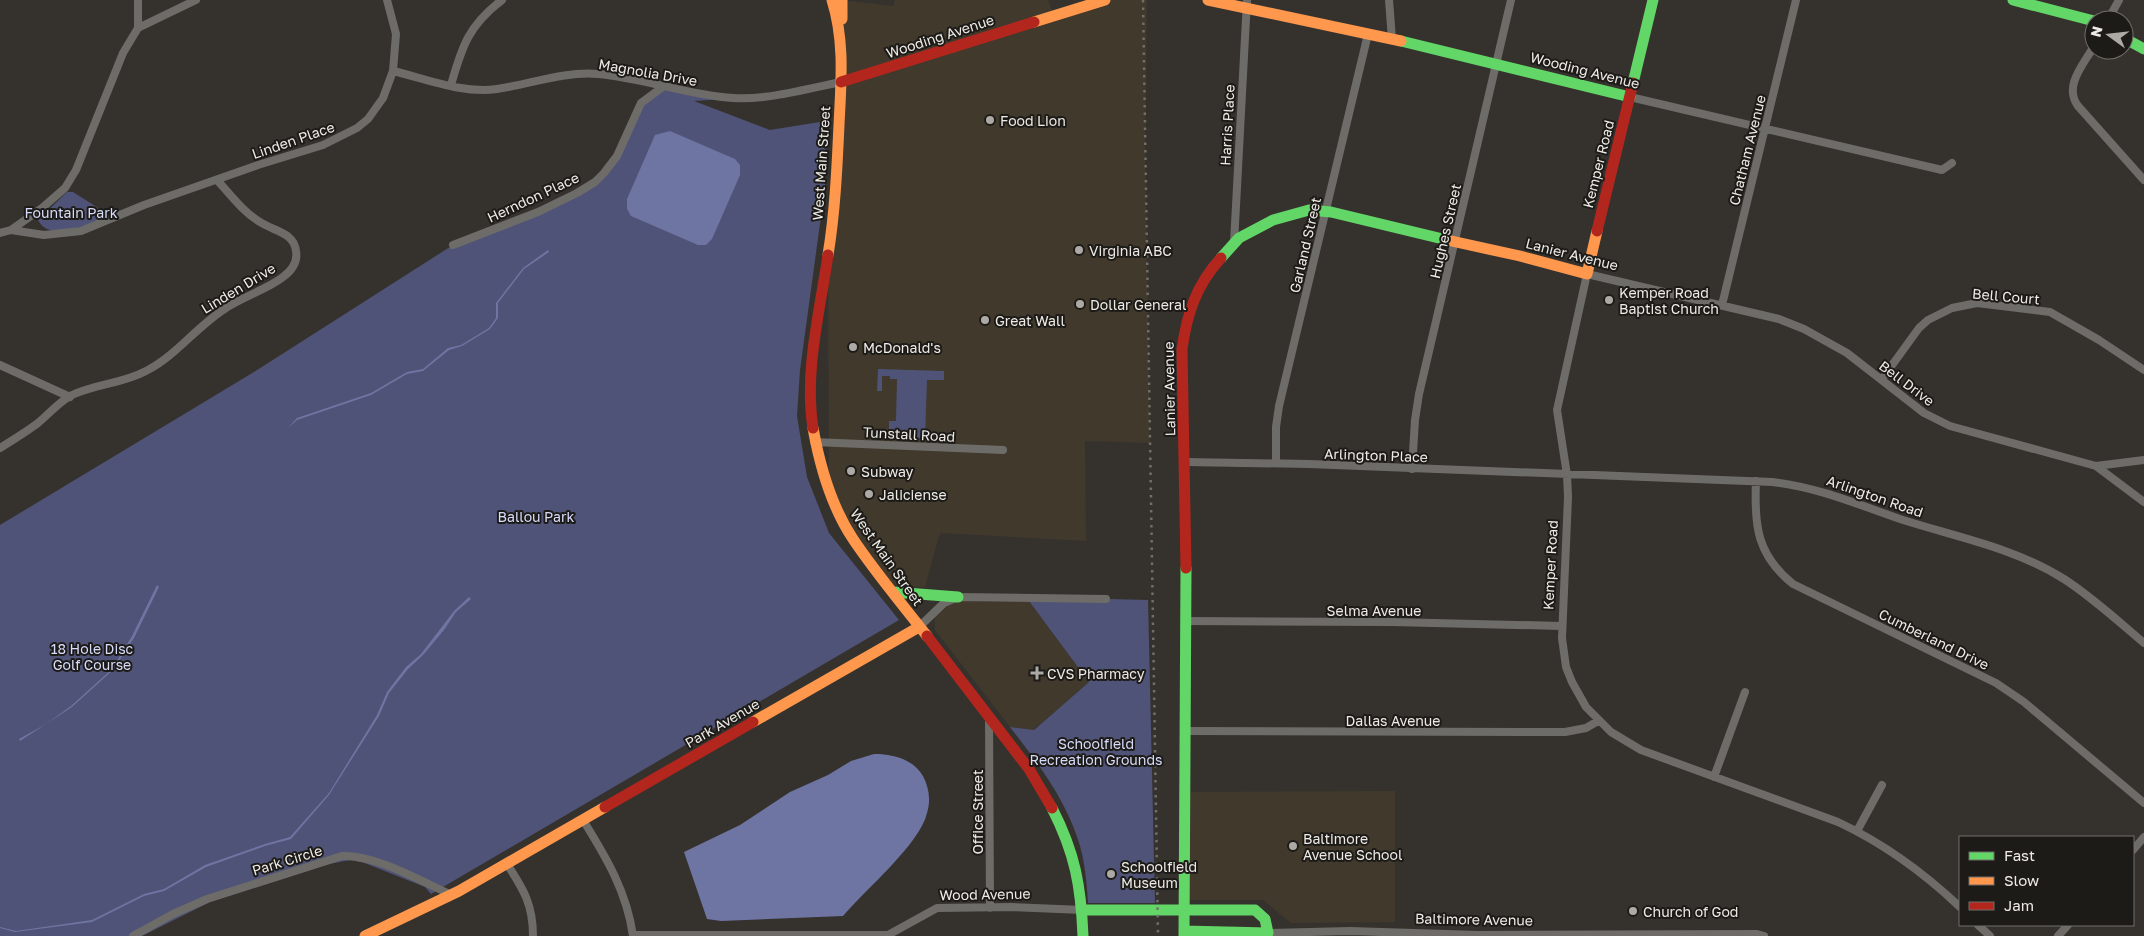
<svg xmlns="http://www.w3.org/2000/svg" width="2144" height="936" font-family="'Golos Text',sans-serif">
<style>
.built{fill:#40392c}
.green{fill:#4f5377}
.water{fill:#6f75a2}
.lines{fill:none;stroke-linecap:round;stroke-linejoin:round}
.street{stroke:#6e6c69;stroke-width:8}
.fast{stroke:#63d668;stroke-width:11}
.slow{stroke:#ff974d;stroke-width:11}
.jam{stroke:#b3261e;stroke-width:11}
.rail{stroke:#716e6b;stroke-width:2.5;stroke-dasharray:2.5 5;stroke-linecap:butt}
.poi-dot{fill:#adaaa6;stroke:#1d1b18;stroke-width:2}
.labels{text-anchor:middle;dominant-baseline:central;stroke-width:4;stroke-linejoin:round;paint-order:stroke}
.street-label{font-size:14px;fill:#eeebe6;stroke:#1d1b18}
.poi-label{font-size:14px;fill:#eeebe6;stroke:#1d1b18;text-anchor:start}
.park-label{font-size:14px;fill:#d7dcfb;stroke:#1d1b18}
</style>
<rect width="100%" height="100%" fill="#35322e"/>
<!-- built -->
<path class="built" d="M895,0H1048L1054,15L1105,0H1147L1145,151L1150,443L1085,441L1086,541L941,533L938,539L925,587L888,586L829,495L828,258L842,5L848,1L893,6Z
M1026,597L1089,682L1033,730L1010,727L935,630V612L949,600Z
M1395,791V922L1291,923L1263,900H1190V792Z"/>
<!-- green -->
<path class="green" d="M664,86L703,95L766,96L694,101L770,130L826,121L825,187L800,370L797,416L807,477L829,533L899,620L431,894L425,887L362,862L350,860L329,864L210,902L142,936H0V525L254,372L453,245L584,190L609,167L646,97Z
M67,192H73L103,211L102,218C86,226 49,242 38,220Z
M878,369L944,371V380H927L925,438L889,437V421H896L897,379H890V376H882V391H877Z
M1026,597L1148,600L1155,903H1088C1087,884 1085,864 1080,846C1067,801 1038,763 1010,727L1034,730L1089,682Z"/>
<!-- water -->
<path class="water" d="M670,131L735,159L740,165V175L712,239L706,245H698L631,216L627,209V199L655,135Z
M548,250L549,252L524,269L498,303V318L490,329L462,346L449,350L423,371L407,374L371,395L297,420L288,428L297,418L371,393L407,372L423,369L448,348L461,345L489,328L496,318V303L523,268Z
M157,585L159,587L134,638L113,670L72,707L20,741L19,739L46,724L71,706L112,669L132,636Z
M469,597L471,599L456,612L444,630L423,655L408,669L389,693L379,716L329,795L291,839L265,846L206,867L164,891L144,896L92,922L15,932L0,928V927L16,931L92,920L144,894L164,889L205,865L265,844L290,837L329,793L377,715L387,692L406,667L421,654L454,611Z
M874,754C893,754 913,759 923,776C929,788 931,800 927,813C920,844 865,890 843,916L721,921L707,919L684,852L740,825L790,792L828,775L851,761Z"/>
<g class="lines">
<!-- street -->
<path class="street" d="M1389,0L1392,39
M2108,20L2119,0
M138,28L196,0
M2094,46C2084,64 2063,86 2078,106L2144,180
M393,71C426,79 463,94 497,89C531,84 564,71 598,74C644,78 687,95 733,98C769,100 806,89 841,82
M451,85C462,46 469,25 502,0
M1630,97L1942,170L1952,163
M11,230L44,235L81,231L144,205L258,165L323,145L357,128L368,119L383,98L393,71L396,34L387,0
M0,233L11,230L42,208L65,188L76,170L123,53L138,28V0
M1234,243L1247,0
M453,245L538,212L577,193L595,182L604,173L617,156L641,103L664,86
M1722,305L1796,0
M0,365L70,397
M1882,379L1919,328L1928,320L1952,308L1977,303L2050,312L2099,340L2144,370
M814,442L1003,450
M0,448C13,440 26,432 38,423C49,414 58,403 70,396C94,384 122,384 146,371C176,356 197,326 226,308C244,296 266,290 283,277C291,271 298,262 296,251C294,232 273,231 260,222C243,212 230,194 217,180
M1185,462L1309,464L1772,482C1818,487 1859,505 1903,520C1957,537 2015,548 2064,579C2092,597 2118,621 2144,643
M1276,463V427L1279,406L1368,34
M2096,466L2144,502
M1412,469L1415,420L1419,394L1511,0
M1756,481C1754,526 1757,555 1793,584L1996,683L2024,702L2144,803
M1186,621L1392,622L1562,626
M919,627L944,603L958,597L1106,599
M989,717L990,908
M1185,731L1565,732L1586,728L1598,721
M1714,777L1745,692
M583,820C606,857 627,892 633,936
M1857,831L1882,785
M2133,850L2144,837
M507,864C524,890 533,905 533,936
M1960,907C1923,872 1885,844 1838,822L1641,750L1611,732L1586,707L1572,682L1566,667L1562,638L1568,497L1567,475L1557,410L1587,274L1779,319L1804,329L1847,353L1924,413L1950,426L2096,466L2144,460
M1978,925L1990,936
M1268,933L1350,931L1478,935L1757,934L1764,936
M633,935H888L937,908L1012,907L1083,910
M133,936L173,914L207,899L342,856C377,855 420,881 452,895
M2058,936L2068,925"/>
<!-- fast -->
<path class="fast" d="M2013,0L2094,21
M2124,38L2144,49
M1401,41L1630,97
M1633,83L1653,0
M1221,258L1239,238L1273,220L1309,210L1331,212L1447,240
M893,592L958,597
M1052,808C1075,853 1081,886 1083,936
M1083,910H1255L1265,919L1268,933L1184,931
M1184,936L1186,568"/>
<!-- slow -->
<path class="slow" d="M842,0V19
M1208,0L1401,41
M1034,22L1105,0
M1447,240L1520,256L1587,274L1597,231
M828,255C835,212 837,169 839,125C841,83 845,41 832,0
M813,428C820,467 831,506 853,539C875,572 902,604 927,636
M753,722L919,627
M365,936L459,891L605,807"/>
<!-- jam -->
<path class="jam" d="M841,82L1034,22
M1597,231L1633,83
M813,428C804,371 820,311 828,255
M1186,568L1182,349C1187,314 1196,285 1221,258
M927,636L1029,769L1052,808
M605,807L753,722"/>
<!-- rail -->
<path class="rail" d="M1143,0L1158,936"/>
</g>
<!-- markers -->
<g class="poi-dot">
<circle cx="990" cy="120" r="5"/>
<circle cx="1079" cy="250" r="5"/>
<circle cx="1609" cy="300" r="5"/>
<circle cx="1080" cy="304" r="5"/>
<circle cx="985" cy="320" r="5"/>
<circle cx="853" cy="347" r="5"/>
<circle cx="851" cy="471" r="5"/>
<circle cx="869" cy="494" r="5"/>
<path d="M1034.5 665.5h5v5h5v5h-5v5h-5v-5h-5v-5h5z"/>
<circle cx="1293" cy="846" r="5"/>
<circle cx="1111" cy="874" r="5"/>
<circle cx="1633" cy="911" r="5"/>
</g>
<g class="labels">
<!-- street labels -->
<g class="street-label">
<text transform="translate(940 36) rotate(-18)">Wooding Avenue</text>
<text transform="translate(1585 70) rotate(14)">Wooding Avenue</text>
<text transform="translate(648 72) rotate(10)">Magnolia Drive</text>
<text transform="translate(1227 125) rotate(-87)">Harris Place</text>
<text transform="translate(293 140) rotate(-19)">Linden Place</text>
<text transform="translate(1747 150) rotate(-76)">Chatham Avenue</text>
<text transform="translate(821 163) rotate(-86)">West Main Street</text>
<text transform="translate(1598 164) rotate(-76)">Kemper Road</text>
<text transform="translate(533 197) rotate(-25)">Herndon Place</text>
<text transform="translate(1445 231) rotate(-77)">Hughes Street</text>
<text transform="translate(1305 245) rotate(-77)">Garland Street</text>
<text transform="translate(1572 254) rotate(14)">Lanier Avenue</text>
<text transform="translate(238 288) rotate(-31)">Linden Drive</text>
<text transform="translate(2006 296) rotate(5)">Bell Court</text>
<text transform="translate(1907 383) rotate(37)">Bell Drive</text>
<text transform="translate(1169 389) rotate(-91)">Lanier Avenue</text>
<text transform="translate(909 434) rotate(3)">Tunstall Road</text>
<text transform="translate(1376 455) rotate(2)">Arlington Place</text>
<text transform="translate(1875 496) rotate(19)">Arlington Road</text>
<text transform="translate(887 557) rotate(55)">West Main Street</text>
<text transform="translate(1550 565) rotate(-87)">Kemper Road</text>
<text x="1374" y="610">Selma Avenue</text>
<text transform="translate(1934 639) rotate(26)">Cumberland Drive</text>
<text x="1393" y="720">Dallas Avenue</text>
<text transform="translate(722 723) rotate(-30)">Park Avenue</text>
<text transform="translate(977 812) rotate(-90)">Office Street</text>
<text transform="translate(287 860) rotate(-17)">Park Circle</text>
<text transform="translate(985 894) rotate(-1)">Wood Avenue</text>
<text transform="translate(1474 919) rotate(1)">Baltimore Avenue</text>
</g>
<!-- poi labels -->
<g class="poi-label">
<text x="1000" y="120">Food Lion</text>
<text x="1089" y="250">Virginia ABC</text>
<text x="1619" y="292">Kemper Road<tspan x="1619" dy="16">Baptist Church</tspan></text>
<text x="1090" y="304">Dollar General</text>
<text x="995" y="320">Great Wall</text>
<text x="863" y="347">McDonald's</text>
<text x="861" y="471">Subway</text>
<text x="879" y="494">Jaliciense</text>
<text x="1047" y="673">CVS Pharmacy</text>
<text x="1303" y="838">Baltimore<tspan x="1303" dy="16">Avenue School</tspan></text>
<text x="1121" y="866">Schoolfield<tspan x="1121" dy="16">Museum</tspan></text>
<text x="1643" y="911">Church of God</text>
</g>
<!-- park labels -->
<g class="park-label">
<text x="71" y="212">Fountain Park</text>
<text x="536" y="516">Ballou Park</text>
<text x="92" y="648">18 Hole Disc<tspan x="92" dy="16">Golf Course</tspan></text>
<text x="1096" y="743">Schoolfield<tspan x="1096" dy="16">Recreation Grounds</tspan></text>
</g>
</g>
<!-- legend -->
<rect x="1959" y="836" width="175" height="90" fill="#1d1b18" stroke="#716e6a"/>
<rect x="1969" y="852" width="25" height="8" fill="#63d668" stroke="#716e6a"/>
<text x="2004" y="861" font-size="15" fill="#eeebe6">Fast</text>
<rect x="1969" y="877" width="25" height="8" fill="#ff974d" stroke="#716e6a"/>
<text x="2004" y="886" font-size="15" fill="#eeebe6">Slow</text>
<rect x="1969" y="902" width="25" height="8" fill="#b3261e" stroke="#716e6a"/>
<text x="2004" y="911" font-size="15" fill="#eeebe6">Jam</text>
<!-- north arrow -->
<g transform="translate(2109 35) rotate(285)"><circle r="24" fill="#1d1b18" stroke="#716e6a"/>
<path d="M0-4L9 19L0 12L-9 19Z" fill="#adaaa6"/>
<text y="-8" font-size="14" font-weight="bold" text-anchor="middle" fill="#eeebe6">N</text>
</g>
</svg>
